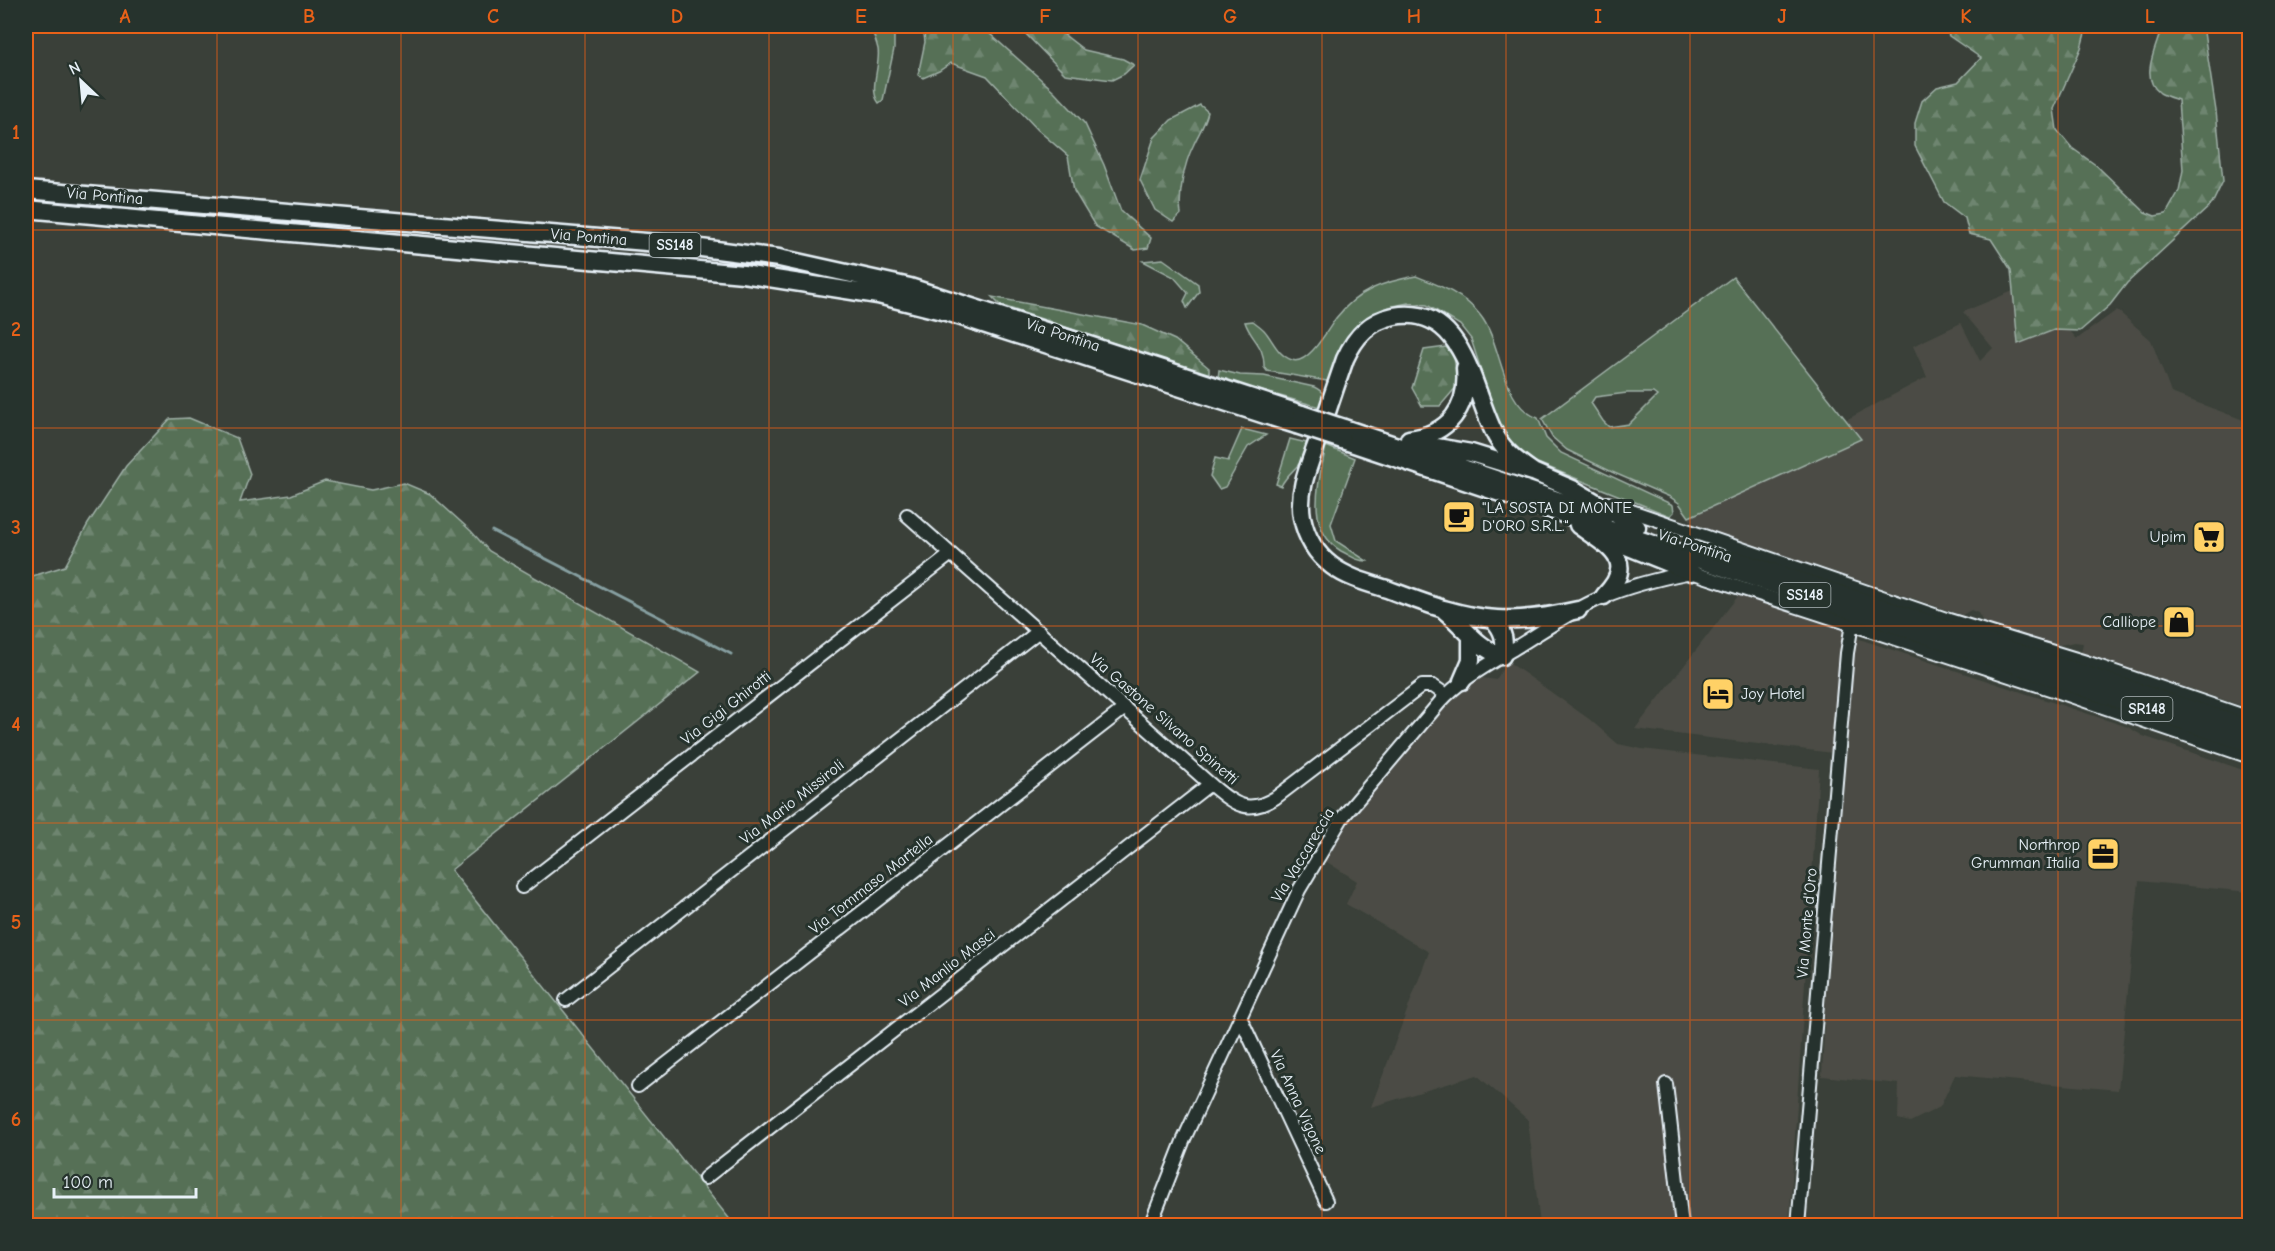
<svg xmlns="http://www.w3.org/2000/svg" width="2275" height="1251" font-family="'Comic Neue',sans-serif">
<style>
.built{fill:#4b4c45}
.grass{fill:#567056;stroke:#9fb0a7;stroke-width:1.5;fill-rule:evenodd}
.forest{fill:url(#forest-firs);stroke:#9fb0a7;stroke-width:1.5}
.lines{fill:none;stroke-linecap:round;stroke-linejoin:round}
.stream{stroke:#87a0a2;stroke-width:3}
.minor-casing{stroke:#e8f1f8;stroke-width:16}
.highway-casing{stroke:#e8f1f8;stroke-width:21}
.minor{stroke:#26332d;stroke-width:12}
.highway{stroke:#26332d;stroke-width:16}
.highway-bridge-casing{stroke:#e8f1f8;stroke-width:21;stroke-linecap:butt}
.highway-bridge{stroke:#26332d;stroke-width:16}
.grid{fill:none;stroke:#e86118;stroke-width:1.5;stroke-opacity:0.55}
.labels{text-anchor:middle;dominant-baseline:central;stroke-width:6;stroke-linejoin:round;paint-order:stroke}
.shield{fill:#26332d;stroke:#aeb8bb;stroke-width:1.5}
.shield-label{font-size:15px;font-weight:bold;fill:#e8f1f8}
.street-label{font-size:16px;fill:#e8f1f8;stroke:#26332d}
.poi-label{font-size:16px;fill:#e8f1f8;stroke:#26332d;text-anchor:end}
.neatline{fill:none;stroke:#e86118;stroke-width:2}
.grid-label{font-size:20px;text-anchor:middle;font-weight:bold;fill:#e86118}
</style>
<defs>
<pattern id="forest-firs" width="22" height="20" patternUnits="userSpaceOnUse" patternTransform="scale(1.5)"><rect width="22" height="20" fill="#567056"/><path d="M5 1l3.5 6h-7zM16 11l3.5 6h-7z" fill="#6e856f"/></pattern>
</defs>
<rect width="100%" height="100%" fill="#3a4039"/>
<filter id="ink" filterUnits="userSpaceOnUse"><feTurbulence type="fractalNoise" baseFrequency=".0167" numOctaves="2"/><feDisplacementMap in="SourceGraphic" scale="12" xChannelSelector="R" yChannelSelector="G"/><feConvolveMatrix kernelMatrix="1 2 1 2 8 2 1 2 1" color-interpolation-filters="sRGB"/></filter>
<g filter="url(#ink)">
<!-- built -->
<path class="built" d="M2013,291L2018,344L2054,330H2069L2077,339L2117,310L2151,340L2171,393L2249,422V708L2081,653L2083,643L2074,642L2055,646L1983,622L1978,613L1971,610L1962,615L1715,532L1691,522L1689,517L1861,439L1846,420L1927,377L1913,346L1961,323L1980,361L1993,348L1963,312Z
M1738,596L1844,629L1833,753L1635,729Z
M1856,638L2128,727L2143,736L2249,772V892L2139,881L2118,1090L1955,1075L1940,1107L1910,1122L1898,1119L1899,1084L1822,1076L1825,1009Z
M1507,661L1589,719L1618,744L1642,749L1819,769L1789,1225H1540L1528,1120L1477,1075L1371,1107L1429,952L1346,904L1357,881L1324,860L1340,832L1447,703L1463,688L1483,678L1496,680Z"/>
<!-- grass -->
<path class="grass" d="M870,26H894V49L883,100L879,103C868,90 881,65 878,49C876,41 873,33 870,26Z
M1163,259L1198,284L1199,292L1187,308L1184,301L1188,293L1174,277L1143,261Z
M1416,276C1439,285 1465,295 1480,315C1503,343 1500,405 1538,418L1546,438L1561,453L1673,505L1674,512L1670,516L1535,462C1520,452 1510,443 1500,429L1471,339L1460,325L1427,305L1408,303L1389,307L1376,314L1334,377L1327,381L1267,371L1264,367C1265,345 1251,340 1245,322L1253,321C1257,324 1261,327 1264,330C1273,340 1277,355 1292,360C1308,366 1328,329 1336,318C1358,290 1383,282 1416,276Z
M1733,277L1861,439L1689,517L1679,503L1670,497L1612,472L1567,450L1552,437L1542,419ZM1627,393H1653L1657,396L1629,424L1609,427L1603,421L1591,403L1595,397Z
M1219,370L1240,375L1264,376L1314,387C1325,392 1326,398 1327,409L1218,379Z
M1242,429L1266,435L1248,447L1225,487L1219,489L1210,476L1215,458L1228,461Z
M1290,439L1307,443C1305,467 1291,467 1281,486L1276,484Z
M1326,446L1355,458L1331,524L1336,541L1367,561C1356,561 1351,556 1341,551C1304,528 1319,482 1326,446Z"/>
<!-- forest -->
<path class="forest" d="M923,26H981L1054,91L1085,124L1104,165L1121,211L1151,238L1148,248L1135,250L1095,226L1074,191L1068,156L1038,130L987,76L951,63L939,71L923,78L918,75L925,42Z
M1018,26H1053L1084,50L1123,59L1134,65L1124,74L1112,80L1065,74Z
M1944,26H2087L2081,48L2054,109L2057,130L2072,148L2097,166L2145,212L2155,216L2166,214L2179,191L2183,170L2178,100C2172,98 2165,96 2160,93C2138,77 2158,45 2162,26H2203L2216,111L2223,181L2212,204L2127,283L2110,305L2080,331L2054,330L2018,344L2011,270L1991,239L1969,234L1965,218L1944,202L1915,146V123L1922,101L1937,87L1958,82L1981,58L1949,36Z
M1200,105L1208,112C1205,125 1198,134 1193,146C1184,164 1178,195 1181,214L1173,222L1155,210L1140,180L1154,138L1171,120Z
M992,297L1142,325L1175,340L1209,368V375L1000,305Z
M1446,347L1454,357L1458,385L1440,406H1422L1412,388L1424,350Z
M189,418L237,438L250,474L240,502L291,495L325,481L371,490L404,483L430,494L471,531L489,551L700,672L451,870L732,1222L727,1225H26V578L65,566L88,524L126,466L170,419Z"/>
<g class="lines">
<!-- stream -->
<path class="stream" d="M492,531L731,654"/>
<defs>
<path id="minor" d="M1608,503L1949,620L2086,662L2250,718
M907,515L1210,784C1233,803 1246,816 1275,798L1422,686H1433L1446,695
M522,887L950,555
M566,1000L1039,631
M1240,1017L1326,1201
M1666,1084L1682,1226
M638,1086L1125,708
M705,1178L1210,784
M1150,1226L1184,1139L1299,890L1342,818L1440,702C1461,679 1489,664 1515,648C1543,631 1572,610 1603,597C1631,585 1661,578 1691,572L2053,690L2250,757
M1798,1226L1847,653L1852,624"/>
<path id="highway" d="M26,190L670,244L779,258L910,287L1302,414
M26,209L743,274L878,295L946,312L1296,425
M1344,428L1605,516
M1409,439C1449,434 1469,408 1465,368
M1342,440L2250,744
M1413,443L1471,453L1533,472L1575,490L1637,527
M1533,472C1519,462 1506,453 1497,438C1472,395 1467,303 1394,316C1369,321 1355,337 1345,359C1336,385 1327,411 1319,437C1310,463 1297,490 1302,517C1306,537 1316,554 1332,566C1348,578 1368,583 1387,589C1422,602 1459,617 1497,619C1524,621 1551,616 1578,610
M1578,525C1608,547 1639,560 1604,596
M1614,541L1691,572
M1735,559L2250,728
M1445,611C1465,627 1476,647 1502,656C1507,641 1503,630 1493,619
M1462,681L1471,660V638"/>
</defs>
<!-- minor casing -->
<use href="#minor" class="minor-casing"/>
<!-- highway casing -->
<use href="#highway" class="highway-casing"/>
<!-- minor -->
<use href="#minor" class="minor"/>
<!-- highway -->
<use href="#highway" class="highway"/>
<defs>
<path id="highway-bridge" d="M1302,414L1344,428
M1296,425L1342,440"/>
</defs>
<!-- highway-bridge casing -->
<use href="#highway-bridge" class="highway-bridge-casing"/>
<!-- highway-bridge -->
<use href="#highway-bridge" class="highway-bridge"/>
</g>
</g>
<!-- grid -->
<path class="grid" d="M217,26V1226M401,26V1226M585,26V1226M769,26V1226M953,26V1226M1138,26V1226M1322,26V1226M1506,26V1226M1690,26V1226M1874,26V1226M2058,26V1226M26,230H2250M26,428H2250M26,626H2250M26,823H2250M26,1020H2250"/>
<!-- icons -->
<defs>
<symbol id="cafe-square" viewBox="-11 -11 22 22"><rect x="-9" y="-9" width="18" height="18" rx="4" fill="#ffd166" stroke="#26332d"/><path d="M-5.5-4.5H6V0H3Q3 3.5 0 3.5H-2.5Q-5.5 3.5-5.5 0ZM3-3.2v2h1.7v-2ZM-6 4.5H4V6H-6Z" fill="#111"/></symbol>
<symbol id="supermarket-square" viewBox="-11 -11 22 22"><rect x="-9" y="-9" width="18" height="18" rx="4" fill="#ffd166" stroke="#26332d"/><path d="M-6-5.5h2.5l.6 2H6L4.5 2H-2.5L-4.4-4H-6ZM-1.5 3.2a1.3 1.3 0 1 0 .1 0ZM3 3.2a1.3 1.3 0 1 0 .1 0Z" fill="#111"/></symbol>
<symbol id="shop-square" viewBox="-11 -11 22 22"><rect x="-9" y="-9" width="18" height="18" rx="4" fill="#ffd166" stroke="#26332d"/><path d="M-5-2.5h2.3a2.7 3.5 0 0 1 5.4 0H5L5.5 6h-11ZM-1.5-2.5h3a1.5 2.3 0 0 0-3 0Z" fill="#111"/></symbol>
<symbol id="hotel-square" viewBox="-11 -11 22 22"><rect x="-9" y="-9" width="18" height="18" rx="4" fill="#ffd166" stroke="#26332d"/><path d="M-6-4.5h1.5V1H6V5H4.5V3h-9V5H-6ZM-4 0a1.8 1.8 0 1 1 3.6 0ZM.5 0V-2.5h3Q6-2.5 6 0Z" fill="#111"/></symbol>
<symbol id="office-square" viewBox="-11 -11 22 22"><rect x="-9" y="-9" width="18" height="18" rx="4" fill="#ffd166" stroke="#26332d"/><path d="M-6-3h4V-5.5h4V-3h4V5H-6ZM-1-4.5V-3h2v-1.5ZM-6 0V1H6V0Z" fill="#111"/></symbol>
</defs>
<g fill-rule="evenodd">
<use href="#cafe-square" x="1440" y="498" width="38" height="38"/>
<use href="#supermarket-square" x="2190" y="518" width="38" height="38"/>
<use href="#shop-square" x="2160" y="603" width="38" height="38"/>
<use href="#hotel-square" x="1699" y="675" width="38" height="38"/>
<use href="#office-square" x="2084" y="835" width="38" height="38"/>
</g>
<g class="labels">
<!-- shield labels -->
<g class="shield">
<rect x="649.5" y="233" width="51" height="24" rx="4.5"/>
<rect x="1779.5" y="583" width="51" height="24" rx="4.5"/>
<rect x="2121.5" y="697" width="51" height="24" rx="4.5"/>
</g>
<g class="shield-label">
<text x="675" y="245">SS148</text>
<text x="1805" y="595">SS148</text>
<text x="2147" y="709">SR148</text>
</g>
<!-- street labels -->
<g class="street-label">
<text transform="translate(105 196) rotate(5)">Via Pontina</text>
<text transform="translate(589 237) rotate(5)">Via Pontina</text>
<text transform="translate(1063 335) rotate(18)">Via Pontina</text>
<text transform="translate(1695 546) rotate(18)">Via Pontina</text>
<text transform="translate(726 708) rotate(-38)">Via Gigi Ghirotti</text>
<text transform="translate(1164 719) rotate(41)">Via Gastone Silvano Spinetti</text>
<text transform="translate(792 802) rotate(-38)">Via Mario Missiroli</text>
<text transform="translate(1303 855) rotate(-59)">Via Vaccareccia</text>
<text transform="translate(871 884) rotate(-38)">Via Tommaso Martella</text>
<text transform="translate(1807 923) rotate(-85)">Via Monte d'Oro</text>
<text transform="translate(947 968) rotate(-38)">Via Manlio Masci</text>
<text transform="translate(1298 1102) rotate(65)">Via Anna Vigone</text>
</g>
<!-- poi labels -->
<g class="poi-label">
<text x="1482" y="508" text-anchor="start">"LA SOSTA DI MONTE<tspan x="1482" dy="18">D'ORO S.R.L."</tspan></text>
<text x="2186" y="537">Upim</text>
<text x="2156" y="622">Calliope</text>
<text x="1741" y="694" text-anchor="start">Joy Hotel</text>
<text x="2080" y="845">Northrop<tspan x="2080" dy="18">Grumman Italia</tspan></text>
</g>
</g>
<!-- margin -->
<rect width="2275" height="1251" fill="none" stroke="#26332d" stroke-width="66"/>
<!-- north arrow -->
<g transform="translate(81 81) rotate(334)" stroke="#26332d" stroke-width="4.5" paint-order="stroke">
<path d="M0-4.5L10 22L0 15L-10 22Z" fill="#e8f1f8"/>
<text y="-9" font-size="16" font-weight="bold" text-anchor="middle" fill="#e8f1f8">N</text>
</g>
<!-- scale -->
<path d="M54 1188v9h142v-9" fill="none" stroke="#e8f1f8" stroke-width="3"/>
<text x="63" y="1188" font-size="18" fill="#e8f1f8" stroke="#26332d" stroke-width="4.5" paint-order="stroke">100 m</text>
<rect x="33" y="33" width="2209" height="1185" class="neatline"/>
<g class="grid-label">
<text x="125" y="23">A</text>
<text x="309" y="23">B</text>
<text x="493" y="23">C</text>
<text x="677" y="23">D</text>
<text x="861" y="23">E</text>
<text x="1045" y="23">F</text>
<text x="1230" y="23">G</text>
<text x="1414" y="23">H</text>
<text x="1598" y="23">I</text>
<text x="1782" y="23">J</text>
<text x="1966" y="23">K</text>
<text x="2150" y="23">L</text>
<text x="16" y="139">1</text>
<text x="16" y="336">2</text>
<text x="16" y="534">3</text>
<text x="16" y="731">4</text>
<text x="16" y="929">5</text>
<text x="16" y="1126">6</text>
</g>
</svg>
